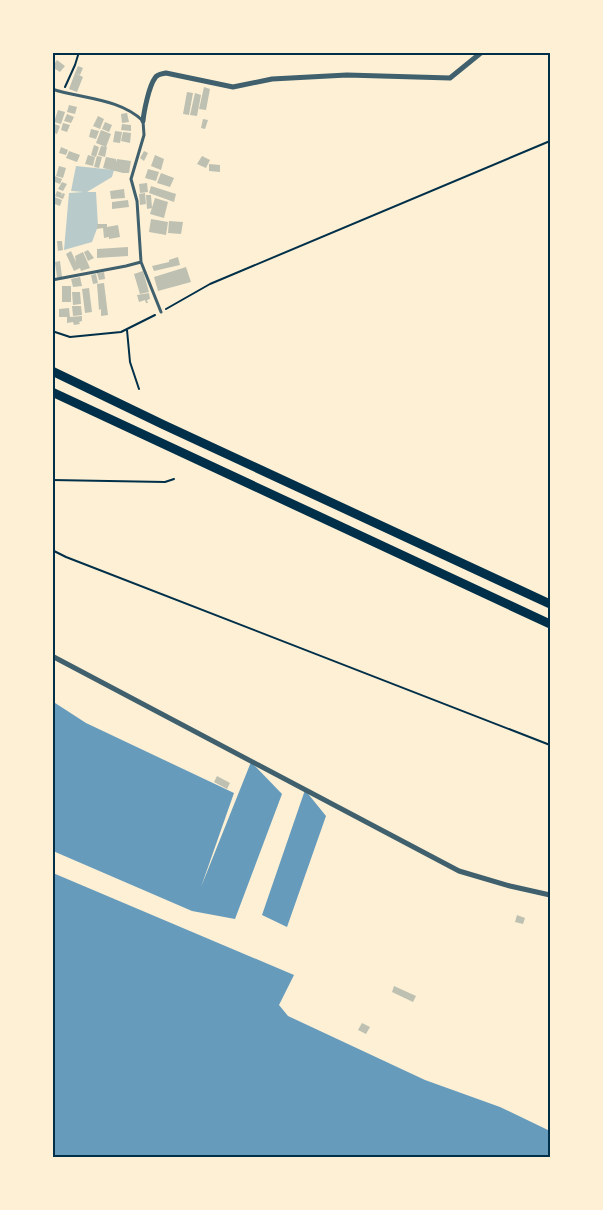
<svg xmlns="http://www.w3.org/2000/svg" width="603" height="1210" font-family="Lato,sans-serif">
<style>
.green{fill:#b9caca}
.water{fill:#669bbc}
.building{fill:#bec0b2}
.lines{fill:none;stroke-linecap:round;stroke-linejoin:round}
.path{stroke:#003049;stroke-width:2}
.service{stroke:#3f606c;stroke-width:3}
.minor{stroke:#3f606c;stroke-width:5}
.primary{stroke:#003049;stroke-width:9}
.neatline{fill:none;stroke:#003049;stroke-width:2}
</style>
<rect width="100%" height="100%" fill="#fdf0d5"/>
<!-- green -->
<path class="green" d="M76,166L114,170L112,177L87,192H96L98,226L92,242L64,250L69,193L84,192L71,191Z"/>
<!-- water -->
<path class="water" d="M52,701L86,723L234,793L201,887L251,762L282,794L235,919L192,911L53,851Z
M305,790L326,816L287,927L262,915Z
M53,873L294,975L279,1005L288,1016L425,1080L500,1107L550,1131V1157H53Z"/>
<!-- building -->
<path class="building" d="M57,60L65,66L60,72L52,67Z
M78,66L83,68L80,75L75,73Z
M75,73L83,77L77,92L69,89Z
M204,87L210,89L206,110L199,109Z
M187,92L193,93L189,115L183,114Z
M195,93L201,95L197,116L190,115Z
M69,105L77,107L75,114L67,112Z
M58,110L65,112L61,124L54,122Z
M127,113L129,122L122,123L121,114Z
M67,114L74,117L71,123L64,121Z
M98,116L104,119L100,129L93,126Z
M203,119L208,120L205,129L201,128Z
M105,122L112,125L109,132L102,129Z
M52,123L60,126L57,134L52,132Z
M63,123L70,125L67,132L61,130Z
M122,124L131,125V131L121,130Z
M91,129L99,131L96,139L89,137Z
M101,130L111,134L106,147L96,143Z
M115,131L122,132L120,143L113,142Z
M123,132L131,133L130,143L121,141Z
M94,145L99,147L96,157L91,155Z
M101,146L107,147L105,157L98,155Z
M61,147L68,150L66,155L59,153Z
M69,151L80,155L77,162L66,158Z
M144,151L148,153L144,161L140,158Z
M88,155L95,157L93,166L85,164Z
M155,155L164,159L161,170L151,166Z
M97,156L102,157L99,168L94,167Z
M202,156L210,160L206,168L197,164Z
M106,157L116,159L117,162V159L131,161L129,173H123L103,168Z
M209,164L220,165V172L209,171Z
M59,166L66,168L63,178L56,176Z
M148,169L159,172L156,181L145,178Z
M161,173L174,178L170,187L157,183Z
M52,175L62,179L60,184L52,181Z
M62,182L67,184L63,191L58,189Z
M147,183L148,192L140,193L139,184Z
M151,186L176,194L174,202L149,193Z
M124,189L125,198L111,199L110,191Z
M57,191L62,193L61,196L63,193L65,194L63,199L55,196Z
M145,193L146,204L140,205L139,194Z
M146,195H151L152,208L147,209Z
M52,196L62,200L60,206L52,203Z
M155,198L168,202L164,218L150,214Z
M128,200L129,207L112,209V202Z
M151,219L168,222L166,235L149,232Z
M169,221L183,222L181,234L168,233Z
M97,224H107V227L118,225L120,237L109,239V237L104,238L103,228L97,229Z
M57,241H62L63,250L58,251Z
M128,247V256L97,258V249Z
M88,250L94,258L88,261L84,252Z
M71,251L76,262L75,256L83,252L90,268L81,271L80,268L74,271L66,254Z
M178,257L180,265L154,271L152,266L169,262V260Z
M60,261L62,277H57L55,262Z
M186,267L191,282L158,291L154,277Z
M143,271L149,292L140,294L134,274Z
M104,272L105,279L99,280L97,273Z
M96,274L98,283L93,284L91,275Z
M80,277L82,286L73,287L71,279Z
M104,283L108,315L101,316V309L99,310L97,284Z
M62,286H71V302H62Z
M89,288L92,312L85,313L82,289Z
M72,292H80L81,304L73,305Z
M149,293L150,299L147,300L148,303H146L145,300L139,302L137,295Z
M72,306H81L82,315L73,316Z
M69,308L70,317L82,316V321L79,322L80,324L74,325L73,322L67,323V317H59V309Z
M217,776L230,783L227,789L214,782Z
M517,915L525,918L523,924L515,922Z
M394,986L416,996L413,1002L392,992Z
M362,1023L370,1027L366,1034L358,1030Z"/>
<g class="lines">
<!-- path -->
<path class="path" d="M65,87L75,65L79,52
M166,309L210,284L550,141
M127,330L130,362L139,389
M52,331L70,337L121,332L155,315
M52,480L165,482L174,479
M52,550L66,557L550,745"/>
<!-- service -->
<path class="service" d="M52,89C82,99 119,98 143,121L144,135L131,179L137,201L141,262L126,266L52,280
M141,262L161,312"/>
<!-- minor -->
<path class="minor" d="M143,121C144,111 149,86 155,78C157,74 162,74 166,73L233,87L272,79L347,75L450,78L482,52
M52,656L459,871L510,886L550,895"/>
<!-- primary -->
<path class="primary" d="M52,371L164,425L550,604
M52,392L550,624"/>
</g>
<!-- border -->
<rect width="603" height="1210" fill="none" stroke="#fdf0d5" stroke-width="108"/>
<rect x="54" y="54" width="495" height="1102" class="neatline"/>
</svg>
